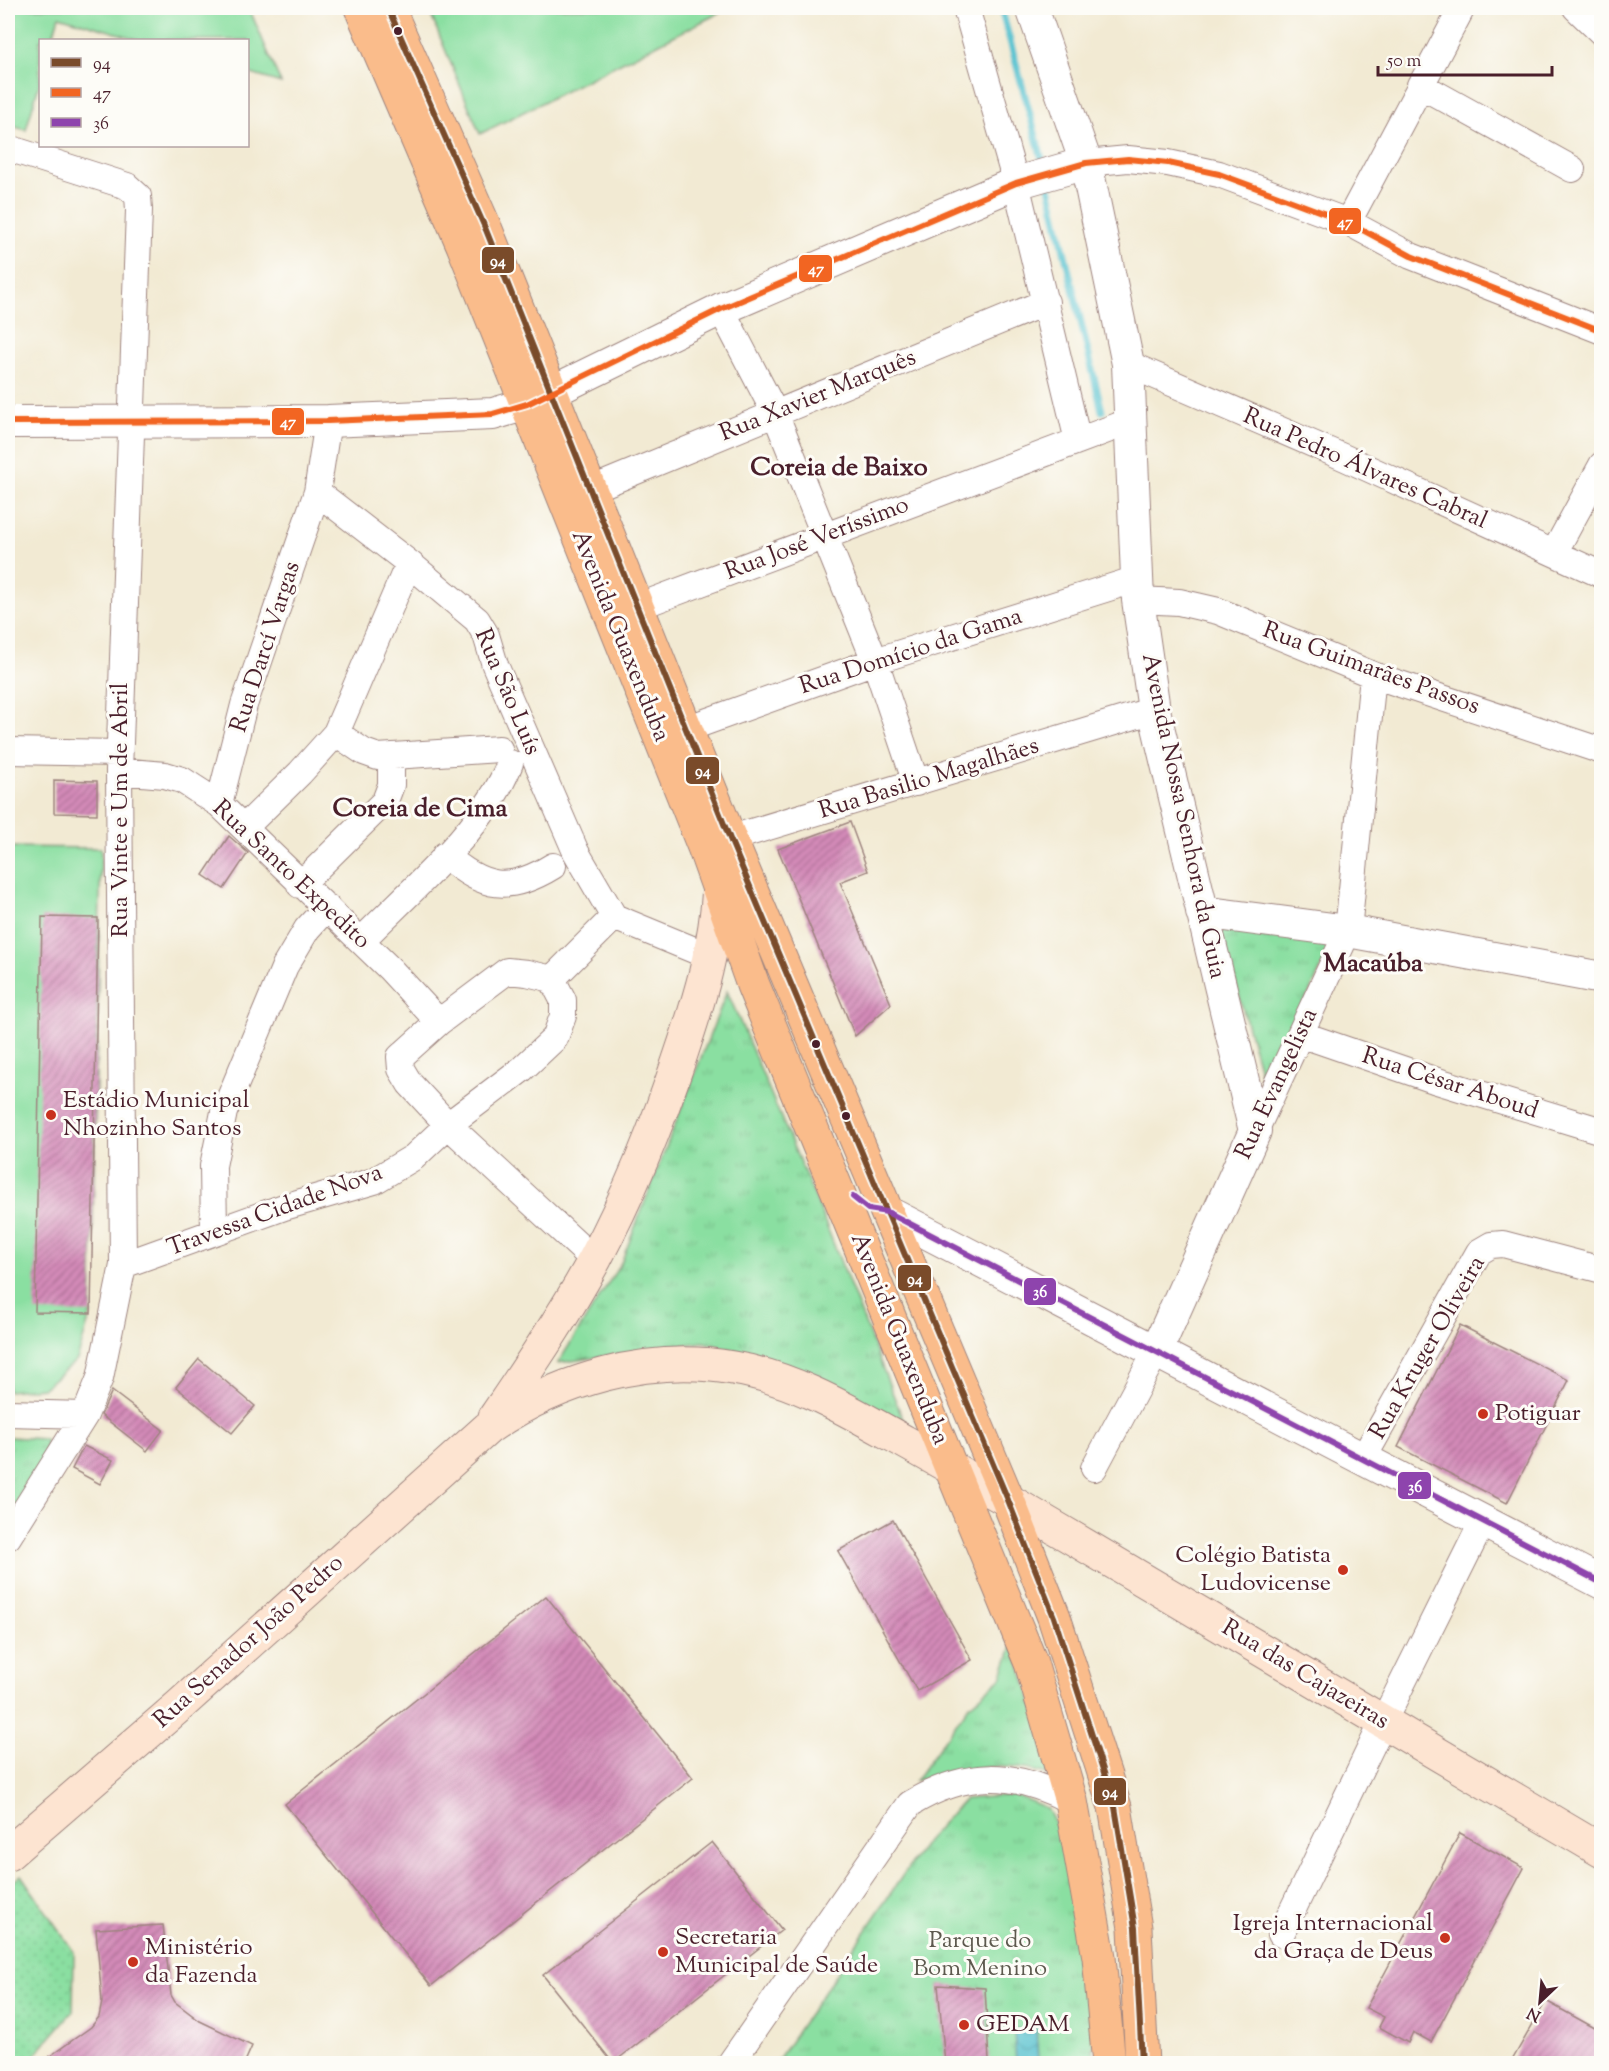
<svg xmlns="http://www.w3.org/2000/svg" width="1609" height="2071" font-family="'Sorts Mill Goudy',serif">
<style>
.grass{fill:#8adfa1;stroke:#6a7f66;stroke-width:1.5}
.park{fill:url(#park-tufts);stroke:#6a7f66;stroke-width:1.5}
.garden{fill:url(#garden-dots);stroke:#6a7f66;stroke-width:1.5}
.water{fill:url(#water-waves);stroke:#50707d;stroke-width:1.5}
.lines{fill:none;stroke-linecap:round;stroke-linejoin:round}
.stream{stroke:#55c1cf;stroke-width:7}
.building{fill:url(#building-hatch)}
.minor-casing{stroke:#9e847f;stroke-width:28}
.tertiary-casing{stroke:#9e847f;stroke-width:34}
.secondary-casing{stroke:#9e847f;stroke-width:35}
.primary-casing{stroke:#9e847f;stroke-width:35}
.minor{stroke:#fff;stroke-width:26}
.tertiary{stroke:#fff;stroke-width:32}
.secondary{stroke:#fde4d1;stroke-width:33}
.primary{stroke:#fabc8b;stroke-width:33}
.bus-1-casing{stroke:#fdfcf7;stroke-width:10}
.bus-2-casing{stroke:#fdfcf7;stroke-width:10}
.bus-3-casing{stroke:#fdfcf7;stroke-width:10}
.bus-1{stroke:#7a4b2a;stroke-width:6}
.bus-2{stroke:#f26522;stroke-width:6}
.bus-3{stroke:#8e44ad;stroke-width:6}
.bus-dot{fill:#4a1f2b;stroke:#fdfcf7;stroke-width:2}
.poi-dot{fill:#c8321e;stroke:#fdfcf7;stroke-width:2}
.labels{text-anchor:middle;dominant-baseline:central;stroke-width:6;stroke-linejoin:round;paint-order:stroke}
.street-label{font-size:24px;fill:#4a1f2b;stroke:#fdfcf7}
.poi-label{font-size:24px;fill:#4a1f2b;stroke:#fdfcf7;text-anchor:start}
.park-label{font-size:24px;fill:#5d594e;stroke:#fdfcf7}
.neighbourhood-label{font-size:26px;font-weight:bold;fill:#4a1f2b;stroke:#fdfcf7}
.line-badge{stroke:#fdfcf7;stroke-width:2}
.badge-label{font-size:16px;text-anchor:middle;font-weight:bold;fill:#fff}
</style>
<defs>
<pattern id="park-tufts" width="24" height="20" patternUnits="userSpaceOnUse" patternTransform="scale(1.5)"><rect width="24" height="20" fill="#8adfa1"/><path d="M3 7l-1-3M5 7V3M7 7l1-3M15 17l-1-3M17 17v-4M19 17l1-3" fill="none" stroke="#79bf8b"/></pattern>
<pattern id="garden-dots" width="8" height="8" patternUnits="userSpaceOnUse" patternTransform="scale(1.5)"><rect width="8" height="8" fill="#8adfa1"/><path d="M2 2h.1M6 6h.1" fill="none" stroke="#79bf8b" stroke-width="1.8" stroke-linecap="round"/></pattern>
<pattern id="water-waves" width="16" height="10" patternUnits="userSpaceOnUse" patternTransform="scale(1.5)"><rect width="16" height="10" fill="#55c1cf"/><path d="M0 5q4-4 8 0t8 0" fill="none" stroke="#4ca5b2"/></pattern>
<pattern id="building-hatch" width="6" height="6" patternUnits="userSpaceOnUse" patternTransform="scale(1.5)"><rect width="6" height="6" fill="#d38ab8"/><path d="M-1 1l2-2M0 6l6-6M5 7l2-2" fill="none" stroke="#ad7096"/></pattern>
</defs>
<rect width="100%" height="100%" fill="#fdfcf7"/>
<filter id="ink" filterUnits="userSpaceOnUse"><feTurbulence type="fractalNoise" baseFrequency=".0167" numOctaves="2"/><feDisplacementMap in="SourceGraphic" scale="12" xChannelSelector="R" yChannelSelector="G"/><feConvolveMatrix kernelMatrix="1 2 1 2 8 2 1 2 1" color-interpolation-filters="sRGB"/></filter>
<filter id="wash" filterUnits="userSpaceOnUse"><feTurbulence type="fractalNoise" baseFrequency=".008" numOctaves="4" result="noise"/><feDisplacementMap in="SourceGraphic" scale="24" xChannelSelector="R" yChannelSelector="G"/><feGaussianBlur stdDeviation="1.35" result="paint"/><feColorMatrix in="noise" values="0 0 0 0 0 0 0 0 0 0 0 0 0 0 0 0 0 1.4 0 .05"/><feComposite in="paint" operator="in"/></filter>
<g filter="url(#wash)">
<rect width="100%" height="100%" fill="#f2ead3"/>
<!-- grass -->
<path class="grass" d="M8,8H249L281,83L248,73V40H140L59,16L52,40H40V81L26,130L8,125Z
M428,8H729L480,134Z
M8,847L101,848L91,1313L77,1360L43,1388L8,1391Z"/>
<!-- park -->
<path class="park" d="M1219,924L1336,938L1264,1085Z
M727,991L817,1202L904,1422L788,1364L703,1342L558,1363L621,1263Z
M8,1437L45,1439L48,1456L8,1518Z
M1013,1644L1057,1777C1008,1760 963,1766 915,1781L968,1707L1001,1678Z
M1015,1795L1047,1808L1066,1845L1087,1929L1094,2063L775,2064L926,1841L965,1799Z"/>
<!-- garden -->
<path class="garden" d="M21,1875L74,1952L73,2011L28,2063H8V1886Z"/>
<!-- water -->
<path class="water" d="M1036,2027L1038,2060L1016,2062L1014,2030Z"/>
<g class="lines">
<!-- stream -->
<path class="stream" d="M1001,8L1044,166
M1048,183L1102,411"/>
</g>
<g id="blocks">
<!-- building -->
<path class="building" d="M54,780L97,781V814L54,813Z
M850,822L868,871L840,882L891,1004L855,1036L778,849Z
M229,836L248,853L224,889L203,875Z
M42,917L98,918L91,1313L35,1312Z
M1460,1325L1569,1380L1507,1503L1398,1447Z
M199,1359L255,1406L232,1433L176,1387Z
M112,1391L163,1430L147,1451L101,1415Z
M84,1446L113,1460L100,1484L72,1469Z
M893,1520L972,1660L917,1691L838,1551Z
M546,1596L693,1778L431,1986L285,1804Z
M1460,1833L1524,1868L1431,2042L1413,2032L1408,2043L1379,2027L1384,2017L1366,2008Z
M712,1842L782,1930L613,2063L543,1975Z
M163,1925L171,1995L175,2002L200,2021L252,2046L244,2064H39L91,2027L99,2017L102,2002L96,1929Z
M938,1985L985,1988L989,2061L945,2064Z
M1546,2001L1602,2032V2064H1510Z"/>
</g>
</g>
<g filter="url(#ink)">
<use href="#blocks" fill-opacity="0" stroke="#9e847f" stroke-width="1.5"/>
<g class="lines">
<defs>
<path id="minor" d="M966,8L1016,183L1078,441
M1576,8L1602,33
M1420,85L1572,169
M8,148L127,186L138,196L139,210L119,771L123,1265L100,1378L85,1415L8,1537
M1086,163L1128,159L1168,163L1219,174L1348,222L1411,256L1602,331
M1348,222L1462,8
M721,309L775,413L875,661L916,783
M1128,364L1343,457L1602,575
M328,421L317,492L409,563L477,620L486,635L495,665L576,852L614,917L711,957
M590,490L1046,302
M1554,553L1602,465
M1138,600L1179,602L1218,611L1373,675L1602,751
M637,607L1131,421
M686,729L875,661L1137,579
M336,733L364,752L378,757L499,749
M8,751L119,753
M119,771L165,775L182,780L219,804L390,969L439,1022
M219,804L244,705L317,492
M245,827L300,773L336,733L409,563
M712,844L1154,710
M445,855C483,889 509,893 553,866
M300,885L385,801L391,785V757
M361,941C410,891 486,827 510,763
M552,979L527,973L507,971L439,1022L400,1057L401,1069L410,1084L448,1125L594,1260
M1300,1034L1434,1080L1602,1131
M1255,1131L1348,931L1373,675
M214,1232L213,1166L224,1112L285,966L307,929L327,907
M123,1265L284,1207L374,1181L414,1157L448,1125L522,1069L555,1038L563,1016V1000L552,979L614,917
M8,1413L85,1415
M1364,1457L1479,1252L1491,1245L1503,1244L1602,1270
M1094,1468L1156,1352
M1281,1934L1383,1722L1483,1521
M730,2064L910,1804C966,1770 1014,1770 1071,1801"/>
<path id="tertiary" d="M1032,8L1086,163L1128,364L1138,600L1154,710L1255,1131L1156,1352
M8,422L328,421L493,414L527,404L721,309L1016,183L1086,163
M1202,912L1348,931L1602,978
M887,1212L1602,1583"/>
<path id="secondary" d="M495,1417C530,1366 565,1314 595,1259C630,1193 658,1124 681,1054C700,998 716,945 719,886
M8,1854L179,1706L488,1428C557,1380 648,1353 733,1368C795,1378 851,1412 905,1442C957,1471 1008,1500 1059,1530C1240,1637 1421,1744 1602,1851"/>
<path id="primary" d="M361,8L463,245L704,847L753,985L1031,1663L1071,1801L1099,1957L1109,2064
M388,8L486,230L730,839L1008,1500L1054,1617L1115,1807L1135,1928L1142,2064"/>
</defs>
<!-- minor casing -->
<use href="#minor" class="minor-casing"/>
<!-- tertiary casing -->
<use href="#tertiary" class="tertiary-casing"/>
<!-- secondary casing -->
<use href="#secondary" class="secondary-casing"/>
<!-- primary casing -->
<use href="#primary" class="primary-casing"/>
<!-- minor -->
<use href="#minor" class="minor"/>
<!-- tertiary -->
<use href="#tertiary" class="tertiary"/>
<!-- secondary -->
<use href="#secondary" class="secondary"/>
<!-- primary -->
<use href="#primary" class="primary"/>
<defs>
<path id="bus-1" d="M388,8L486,230L730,839L1008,1500L1054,1617L1115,1807L1135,1928L1142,2064"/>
<path id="bus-2" d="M8,422L328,421L493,414L527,404L721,309L1016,183L1086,163L1128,159L1168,163L1219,174L1348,222L1411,256L1602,331"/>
<path id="bus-3" d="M853,1197L868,1209L887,1212L1602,1583"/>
</defs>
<!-- bus-1 casing -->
<use href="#bus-1" class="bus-1-casing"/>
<!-- bus-2 casing -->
<use href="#bus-2" class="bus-2-casing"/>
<!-- bus-3 casing -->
<use href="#bus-3" class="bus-3-casing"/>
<!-- bus-1 -->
<use href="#bus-1" class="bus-1"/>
<!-- bus-2 -->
<use href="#bus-2" class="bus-2"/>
<!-- bus-3 -->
<use href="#bus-3" class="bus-3"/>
</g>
</g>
<!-- markers -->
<g class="bus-dot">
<circle cx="398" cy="31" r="5"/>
<circle cx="816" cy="1044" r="5"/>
<circle cx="846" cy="1116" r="5"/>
</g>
<g class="poi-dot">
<circle cx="51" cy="1115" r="6"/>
<circle cx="1483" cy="1414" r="6"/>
<circle cx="1343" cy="1570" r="6"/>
<circle cx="1445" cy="1938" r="6"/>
<circle cx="663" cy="1952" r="6"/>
<circle cx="133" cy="1962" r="6"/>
<circle cx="964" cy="2025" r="6"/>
</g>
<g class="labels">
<!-- street labels -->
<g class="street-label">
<text transform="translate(818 396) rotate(-22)">Rua Xavier Marquês</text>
<text transform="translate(1365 469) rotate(24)">Rua Pedro Álvares Cabral</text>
<text transform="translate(817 539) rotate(-21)">Rua José Veríssimo</text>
<text transform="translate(620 636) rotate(68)">Avenida Guaxenduba</text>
<text transform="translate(266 647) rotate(-72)">Rua Darcí Vargas</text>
<text transform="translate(911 652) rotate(-18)">Rua Domício da Gama</text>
<text transform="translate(1371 669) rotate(20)">Rua Guimarães Passos</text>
<text transform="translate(507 692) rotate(67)">Rua São Luís</text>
<text transform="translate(929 779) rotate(-17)">Rua Basilio Magalhães</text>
<text transform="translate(121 810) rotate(-90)">Rua Vinte e Um de Abril</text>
<text transform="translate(1183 816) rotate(78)">Avenida Nossa Senhora da Guia</text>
<text transform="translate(291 875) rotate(43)">Rua Santo Expedito</text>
<text transform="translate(1277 1084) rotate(-65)">Rua Evangelista</text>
<text transform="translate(1450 1084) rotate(18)">Rua César Aboud</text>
<text transform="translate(275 1211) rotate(-20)">Travessa Cidade Nova</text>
<text transform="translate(899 1339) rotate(68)">Avenida Guaxenduba</text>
<text transform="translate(1428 1348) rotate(-60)">Rua Kruger Oliveira</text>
<text transform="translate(249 1642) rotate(-42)">Rua Senador João Pedro</text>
<text transform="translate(1305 1675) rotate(31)">Rua das Cajazeiras</text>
</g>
<!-- poi labels -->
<g class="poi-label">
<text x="63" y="1101">Estádio Municipal<tspan x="63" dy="28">Nhozinho Santos</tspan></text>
<text x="1495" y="1414">Potiguar</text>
<text x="1331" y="1556" text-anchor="end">Colégio Batista<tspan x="1331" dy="28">Ludovicense</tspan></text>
<text x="1433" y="1924" text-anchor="end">Igreja Internacional<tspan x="1433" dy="28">da Graça de Deus</tspan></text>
<text x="675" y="1938">Secretaria<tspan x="675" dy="28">Municipal de Saúde</tspan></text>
<text x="145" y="1948">Ministério<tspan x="145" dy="28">da Fazenda</tspan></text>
<text x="976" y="2025">GEDAM</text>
</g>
<!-- park labels -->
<g class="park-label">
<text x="980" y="1941">Parque do<tspan x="980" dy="28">Bom Menino</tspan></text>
</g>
<!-- neighbourhood labels -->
<g class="neighbourhood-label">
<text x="839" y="468">Coreia de Baixo</text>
<text x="420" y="809">Coreia de Cima</text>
<text x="1373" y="964">Macaúba</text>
</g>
</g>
<g class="line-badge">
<rect x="1328" y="207" width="34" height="28" rx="6" fill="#f26522"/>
<rect x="481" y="246" width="34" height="28" rx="6" fill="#7a4b2a"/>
<rect x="798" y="254" width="35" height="29" rx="6" fill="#f26522"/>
<rect x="271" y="407" width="34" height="29" rx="6" fill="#f26522"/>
<rect x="685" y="756" width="35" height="29" rx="6" fill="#7a4b2a"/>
<rect x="897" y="1264" width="35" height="28" rx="6" fill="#7a4b2a"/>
<rect x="1023" y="1277" width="34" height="29" rx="6" fill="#8e44ad"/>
<rect x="1397" y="1471" width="35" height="29" rx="6" fill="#8e44ad"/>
<rect x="1093" y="1777" width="34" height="29" rx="6" fill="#7a4b2a"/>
</g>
<g class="badge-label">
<text x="1345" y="227">47</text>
<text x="498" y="266">94</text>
<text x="816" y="274">47</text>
<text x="288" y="427">47</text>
<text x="703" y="776">94</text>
<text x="915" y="1284">94</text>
<text x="1040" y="1297">36</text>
<text x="1415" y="1492">36</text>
<text x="1110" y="1797">94</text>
</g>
<!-- margin -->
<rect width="1609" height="2071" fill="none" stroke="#fdfcf7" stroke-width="30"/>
<!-- legend -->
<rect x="39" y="39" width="210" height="108" fill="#fdfcf7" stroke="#b5a4a5" stroke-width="1.5"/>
<rect x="51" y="58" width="30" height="9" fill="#7a4b2a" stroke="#b5a4a5" stroke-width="1.5"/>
<text x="93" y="69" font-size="18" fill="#4a1f2b">94</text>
<rect x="51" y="88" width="30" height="9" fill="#f26522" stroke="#b5a4a5" stroke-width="1.5"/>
<text x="93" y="99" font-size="18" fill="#4a1f2b">47</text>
<rect x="51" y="118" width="30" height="9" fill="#8e44ad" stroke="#b5a4a5" stroke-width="1.5"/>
<text x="93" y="129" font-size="18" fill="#4a1f2b">36</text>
<!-- north arrow -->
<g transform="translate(1540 2002) rotate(206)" stroke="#fdfcf7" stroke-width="4.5" paint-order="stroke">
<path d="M0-4.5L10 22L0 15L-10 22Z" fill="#4a1f2b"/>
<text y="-9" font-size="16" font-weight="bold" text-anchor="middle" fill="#4a1f2b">N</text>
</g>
<!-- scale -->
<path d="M1378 66v9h174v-9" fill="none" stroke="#4a1f2b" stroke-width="3"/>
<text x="1387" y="66" font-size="18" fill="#4a1f2b" stroke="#fdfcf7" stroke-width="4.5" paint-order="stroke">50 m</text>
</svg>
